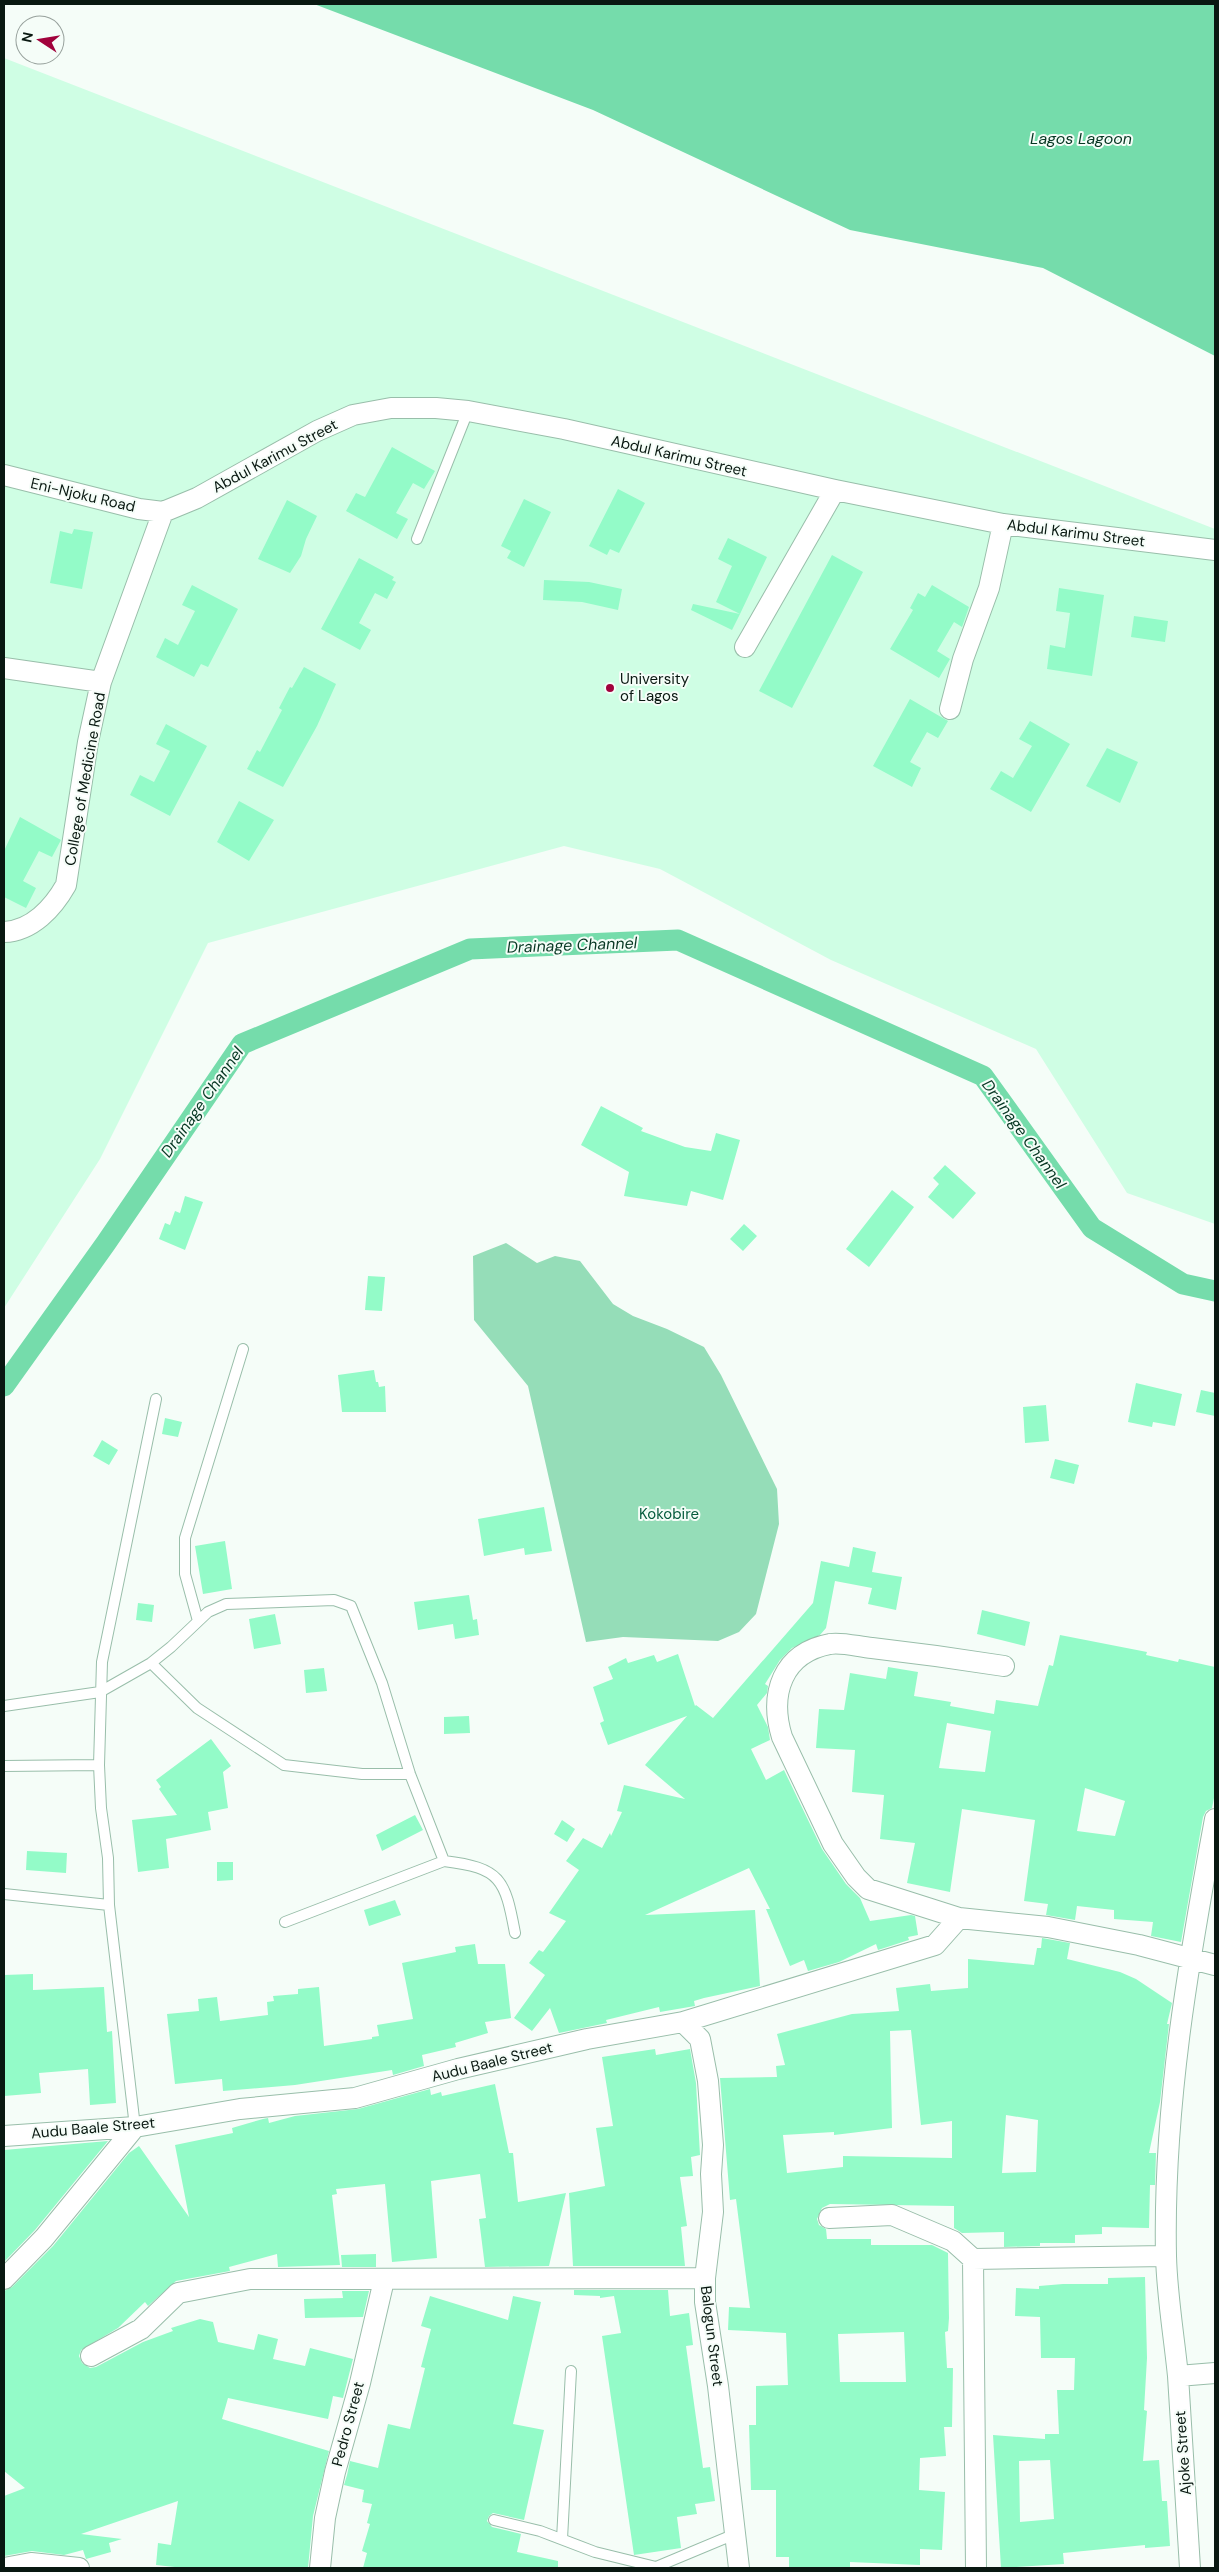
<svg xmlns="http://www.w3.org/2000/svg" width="1219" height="2572" font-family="'DM Sans',sans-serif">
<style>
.built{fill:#cffee4}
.green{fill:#95ddb8}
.water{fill:#75dcab}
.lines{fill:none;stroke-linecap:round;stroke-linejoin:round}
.canal{stroke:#75dcab;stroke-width:21}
.building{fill:#93fbc8;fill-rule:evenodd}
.service-casing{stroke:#99beaa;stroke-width:12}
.minor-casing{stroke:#99beaa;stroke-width:22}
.service{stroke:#fff;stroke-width:10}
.minor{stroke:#fff;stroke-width:20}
.poi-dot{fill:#a1023c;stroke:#f5fdf8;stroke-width:2}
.labels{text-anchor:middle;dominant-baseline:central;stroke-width:4;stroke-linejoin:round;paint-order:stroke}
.street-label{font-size:15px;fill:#091811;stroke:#f5fdf8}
.poi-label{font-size:15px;fill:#091811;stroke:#f5fdf8;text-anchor:start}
.park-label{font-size:15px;fill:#065c3d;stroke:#f5fdf8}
.water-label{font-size:16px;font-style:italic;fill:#073723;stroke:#f5fdf8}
</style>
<rect width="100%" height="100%" fill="#f5fdf8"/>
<!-- built -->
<path class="built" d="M4,58L1215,529V1224L1127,1193L1036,1049L831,960L660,869L564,846L208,943L100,1159L4,1308Z"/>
<!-- green -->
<path class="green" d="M506,1243L537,1263L555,1256L580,1261L613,1304L633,1316L667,1329L704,1347L721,1375L777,1489L779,1524L756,1614L739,1632L718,1641L623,1637L586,1642L528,1386L474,1320L473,1256Z"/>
<!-- water -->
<path class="water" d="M314,4H1215V356L1043,268L850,230L593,110Z"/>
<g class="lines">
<!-- canal -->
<path class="canal" d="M4,1386L106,1243L242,1044L470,949L678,940L983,1076L1092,1228L1183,1284L1215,1291"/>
</g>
<!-- building -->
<path class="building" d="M392,447L435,471L424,489L413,483L396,513L408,519L397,539L346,511L356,493L365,497Z
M618,489L645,503L619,553L610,549L607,555L589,546Z
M524,499L551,512L524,567L507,558L511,551L501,546Z
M287,500L317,516L306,539L301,556L290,573L258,559Z
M74,529L93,532L82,589L50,583L60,531L72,534Z
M728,538L767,557L740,614L716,602L732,566L718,559Z
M832,555L863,572L792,708L759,691Z
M359,558L394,577L392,580L396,582L387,599L375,593L359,623L371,630L360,650L321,629Z
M544,580L589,582L622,589L618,610L582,602L543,600Z
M192,585L238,609L208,667L201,664L194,677L156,657L165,638L178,645L195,611L182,605Z
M932,585L969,607L962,627L954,622L937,651L950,659L939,678L890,649L913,610L910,608L918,593L925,597Z
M1059,588L1104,595L1092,676L1047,669L1050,645L1065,648L1070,613L1056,611Z
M693,604L740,614L732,630L691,610Z
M1134,616L1168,621L1165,642L1131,637Z
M304,667L336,684L317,726L283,787L247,769L257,750L260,752L282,710L279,708L290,687L292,688Z
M910,699L948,721L938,738L927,732L910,762L921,768L912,787L873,766Z
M1030,721L1070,744L1031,812L990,789L1001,771L1013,778L1032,746L1019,739Z
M166,724L207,746L170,816L130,795L140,775L154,782L170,751L156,744Z
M1107,748L1138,762L1120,803L1086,786Z
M239,801L274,820L249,861L217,842Z
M20,817L61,840L52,857L39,851L23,881L36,888L26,908L4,897V851Z
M601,1106L643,1128L641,1131L685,1147L711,1151L716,1133L740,1140L723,1200L691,1191L687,1206L624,1196L629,1172L581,1145Z
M945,1165L976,1193L953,1219L928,1197L939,1184L933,1178Z
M892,1190L914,1207L869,1267L846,1249Z
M185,1196L203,1202L185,1250L159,1239L165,1223L170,1225L175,1211L180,1213Z
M744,1224L757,1236L743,1251L730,1239Z
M368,1276L385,1277L382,1311L365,1310Z
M374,1370L376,1382H378L379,1387L385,1386L386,1412H342L338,1375Z
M1136,1383L1182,1394L1175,1426L1153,1422L1152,1427L1128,1422Z
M1201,1390L1215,1393V1416L1196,1412Z
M1046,1405L1049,1441L1025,1443L1023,1407Z
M165,1418L182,1422L178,1437L162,1434Z
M102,1440L118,1450L109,1465L93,1456Z
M1055,1459L1079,1465L1074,1484L1050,1478Z
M544,1507L552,1551L525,1555L524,1548L484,1556L478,1519Z
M225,1541L232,1589L203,1594L195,1546Z
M853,1547L876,1552L872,1572L902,1577L896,1610L868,1604L872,1588L835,1581L826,1628L820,1635L792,1648L780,1660L765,1684L768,1686L767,1693L757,1705L768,1727L770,1740L751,1749L766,1780L784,1770L822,1849L846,1884L860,1898L870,1921L911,1915L915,1916L918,1935L908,1937L909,1940L878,1950L876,1944L839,1962L808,1971L804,1960L790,1966L766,1909H770L749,1868L645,1915L755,1910L760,1986L704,1998L694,2001L695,2006L660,2012L659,2007L606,2020L607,2023L559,2033L550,2008L532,2031L514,2018L545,1975L529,1963L539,1950L543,1952L566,1921L549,1913L579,1870L566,1861L583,1838L602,1848L610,1833L611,1836L622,1812L617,1811L624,1785L685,1799L645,1765L687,1716L608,1745L600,1723L604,1721L593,1687L613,1679L608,1667L626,1658L628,1663L654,1655L657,1662L678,1654L695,1706L696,1705L713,1718L813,1603L821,1561L849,1567Z
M469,1595L473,1620L477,1619L479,1635L455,1639L453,1624L418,1630L414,1602Z
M138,1603L154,1605L152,1622L136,1620Z
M982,1610L1030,1622L1025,1646L977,1634Z
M275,1614L281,1644L254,1649L249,1619Z
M1060,1635L1147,1652L1146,1655L1178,1662L1179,1659L1215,1667V1793L1212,1808L1206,1811L1203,1817L1181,1942L1151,1936L1153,1922L1114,1919V1910L1077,1906L1075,1920L1046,1915L1048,1904L1024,1901L1035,1820L962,1809L950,1892L907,1883L915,1843L880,1839L884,1795L852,1792L855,1750L816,1748L819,1709L844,1710L850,1673L886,1679L888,1667L918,1672L914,1696L951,1702L950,1706L994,1714L996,1700L1038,1706L1049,1665L1053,1666ZM947,1723L991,1731L985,1772L939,1768ZM1085,1788L1125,1801L1115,1836L1077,1831Z
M324,1668L327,1691L306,1693L304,1670Z
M469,1716L470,1733L444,1734V1717Z
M211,1739L231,1766L223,1772L228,1808L208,1812L211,1830L166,1839L169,1868L138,1872L132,1820L177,1815L159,1789L161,1787L156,1780Z
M415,1815L423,1830L382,1851L376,1835Z
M562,1820L575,1829L567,1842L554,1834Z
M27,1851L67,1853L66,1873L26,1870Z
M217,1862H233V1880L217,1881Z
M395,1900L401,1915L369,1926L364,1910Z
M1042,1938L1070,1943L1067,1959L1120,1972L1136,1979L1172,2003L1167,2024H1169L1160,2102L1149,2153H1156L1155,2185H1150L1149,2228L1102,2227V2234L1075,2235V2243H1040V2246L1004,2247V2232L962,2233L954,2228V2206L830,2204L822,2208L817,2219L819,2225L826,2229L827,2239H871V2245H932L948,2253L949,2318L948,2331L945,2332L947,2368H953L952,2427H944L946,2456L920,2458L919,2490L945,2492L942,2550L920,2549V2565L850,2562V2568H789V2557H776V2490H751L749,2425H756V2386L788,2385L786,2333L728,2330L729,2307L750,2308L736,2199L730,2200L720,2078L777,2077L776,2066L785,2065L777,2034L852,2014L899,2011L896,1988L930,1984L931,1991L968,1988V1959L1034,1965L1037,1948H1041ZM911,2030L921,2125L952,2121V2158L843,2156V2167L787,2173L783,2135L834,2132V2135L892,2128L890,2031ZM1006,2115L1038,2120L1036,2172L1002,2173ZM904,2332L906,2382H840L838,2334Z
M475,1944L478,1964H505L511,2018L485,2022L488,2033L455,2043L456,2047L422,2055L424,2066L393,2075L392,2070L295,2085L223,2091L222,2079L175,2084L167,2014L199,2011L198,1999L217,1997L220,2021L268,2015L267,2002L274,2001L273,1996L298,1994V1989L319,1987L324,2046L372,2039V2037L379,2036L377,2025L413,2019L402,1963L456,1952L455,1947Z
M33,1974V1990L104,1987L107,2032L112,2031L116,2103L90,2105L88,2069L39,2073L41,2093L4,2096V1975Z
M655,2049L656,2055L690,2049L696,2083L700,2155L691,2157L693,2176L680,2177L687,2226L681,2227L685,2266H573L569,2193L605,2186L596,2128L613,2126L602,2057Z
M495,2084L509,2153H513L518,2202L566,2193L549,2266L485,2267L479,2219L486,2218L480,2174L431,2181L437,2258L392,2262L385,2184L336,2189L337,2194L332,2195L340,2265L278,2267L277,2254L229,2267L230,2271L176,2281L148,2306L145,2302L118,2328L81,2350L79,2356L82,2363L90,2368L96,2367L143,2342L173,2331L171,2328L200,2319L213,2322L218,2342L254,2350L258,2334L278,2339L273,2359L305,2366L310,2348L353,2359L343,2398L333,2396L328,2419L228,2398L222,2419L329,2451L313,2516L308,2568H184L156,2565L158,2543L171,2545L178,2501L81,2534L122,2539L109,2543L111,2552L86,2559L83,2550L64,2555L32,2551L4,2556V2496L25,2488L4,2471V2291L12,2287L53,2246L129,2153L139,2146L189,2217L175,2145L233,2133L232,2128L263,2119L268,2118L269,2123L295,2116L358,2109L430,2089L431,2095L441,2092L442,2096Z
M108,2141L35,2230L4,2262V2150Z
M376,2254V2267H342L341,2255Z
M1145,2277L1147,2358L1144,2410L1147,2411L1143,2461L1159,2460L1162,2501H1167L1170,2546L1145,2548V2545L1063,2553L1064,2564L1001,2568L993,2435L1045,2439V2434H1059L1057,2390H1074L1075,2358H1041L1040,2317L1015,2316L1016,2288L1039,2289V2286L1063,2284H1108V2278ZM1050,2460L1054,2519L1020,2522L1019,2461Z
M574,2290H668L670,2316L689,2313L693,2345L686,2346L703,2468L710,2467L715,2501L695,2504L697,2514L677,2517L681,2548L634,2555L602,2336L621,2333L614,2296L600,2298V2296L574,2295Z
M342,2291H369L363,2317L305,2318L304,2299L343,2298Z
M430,2296L508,2320L513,2296L541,2302L513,2424L544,2430L524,2520L493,2513L489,2516L487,2521L492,2527L521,2534L517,2552L558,2561V2568H363L367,2553L362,2551L370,2524L367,2523L372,2504L362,2502L364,2490L344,2485L347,2475L350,2461L378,2468L388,2424L410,2429L425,2368L421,2367L431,2329L421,2326Z"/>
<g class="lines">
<defs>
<path id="service" d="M417,539L468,411
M198,1621L185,1574V1538L243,1349
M151,1663L197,1708L284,1765L362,1774H410
M4,1706L100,1692L151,1663L171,1647L208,1612L226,1604L334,1600L351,1606L382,1683L410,1774L444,1861C501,1868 505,1879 515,1933
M4,1766L99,1765
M4,1894L109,1905
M285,1922L444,1861
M135,2127L109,1905L108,1858L101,1808L99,1765L102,1662L156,1399
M494,2520L540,2531L595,2552L656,2567L735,2534
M562,2539L571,2371"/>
<path id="minor" d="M4,475L139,509L163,512
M163,512L197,498L317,431L353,415L391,408H436L468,411L564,429L835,490L1003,524L1215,550
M745,647L835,490
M4,668L101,682
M950,709L963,659L989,588L1003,524
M4,932C32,931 53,908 66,885L88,742L101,682L163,512
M1004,1666C960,1659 916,1653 872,1648C859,1647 843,1642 830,1644C782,1653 769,1694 782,1737L833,1844L856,1877L868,1889L959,1918L1048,1927L1139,1945L1215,1965
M683,2022L700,2039L708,2081L713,2145L711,2174L713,2212L705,2278V2302L718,2386L739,2568
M4,2136L135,2127L240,2109L355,2098L458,2069L587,2039L683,2022L935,1945L959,1918
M829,2218L892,2215L953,2241L973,2259
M4,2279L44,2238L135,2127
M91,2356L141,2329L178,2293L250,2279L705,2278
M1178,2376C1174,2336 1167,2296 1166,2256C1163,2108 1188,1964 1215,1819
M4,2568L31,2563L79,2568
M320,2568L325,2518L335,2472L360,2383L384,2280
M976,2568L973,2259L1166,2256
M1190,2568L1178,2376L1215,2373"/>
</defs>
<!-- service casing -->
<use href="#service" class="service-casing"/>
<!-- minor casing -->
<use href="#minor" class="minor-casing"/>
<!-- service -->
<use href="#service" class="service"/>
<!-- minor -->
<use href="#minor" class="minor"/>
</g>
<!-- markers -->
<circle class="poi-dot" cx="610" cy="688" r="5"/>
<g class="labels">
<!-- street labels -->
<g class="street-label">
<text transform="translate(275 456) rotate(-28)">Abdul Karimu Street</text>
<text transform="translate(679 456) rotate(13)">Abdul Karimu Street</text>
<text transform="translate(83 495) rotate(13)">Eni-Njoku Road</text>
<text transform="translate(1076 533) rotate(7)">Abdul Karimu Street</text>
<text transform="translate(85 779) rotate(-80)">College of Medicine Road</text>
<text transform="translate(492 2062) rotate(-14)">Audu Baale Street</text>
<text transform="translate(93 2128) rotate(-5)">Audu Baale Street</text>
<text transform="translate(712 2336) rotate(83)">Balogun Street</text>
<text transform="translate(348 2424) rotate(-75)">Pedro Street</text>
<text transform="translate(1183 2453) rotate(-94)">Ajoke Street</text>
</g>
<!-- poi labels -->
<g class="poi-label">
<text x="620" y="679">University<tspan x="620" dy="17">of Lagos</tspan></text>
</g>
<!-- park labels -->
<g class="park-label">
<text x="669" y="1514">Kokobire</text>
</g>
<!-- water labels -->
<g class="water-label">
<text x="1081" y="138">Lagos Lagoon</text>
<text transform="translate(572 945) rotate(-2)">Drainage Channel</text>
<text transform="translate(202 1102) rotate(-55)">Drainage Channel</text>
<text transform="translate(1024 1134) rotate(54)">Drainage Channel</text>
</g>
</g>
<!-- border -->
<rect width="1219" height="2572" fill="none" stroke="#091811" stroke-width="10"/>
<!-- north arrow -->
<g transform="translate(40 40) rotate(282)"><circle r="24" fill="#f5fdf8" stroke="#97a19c"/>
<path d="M0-4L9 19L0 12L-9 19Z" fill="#a1023c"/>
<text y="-8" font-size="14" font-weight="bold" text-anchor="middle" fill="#091811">N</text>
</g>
</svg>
